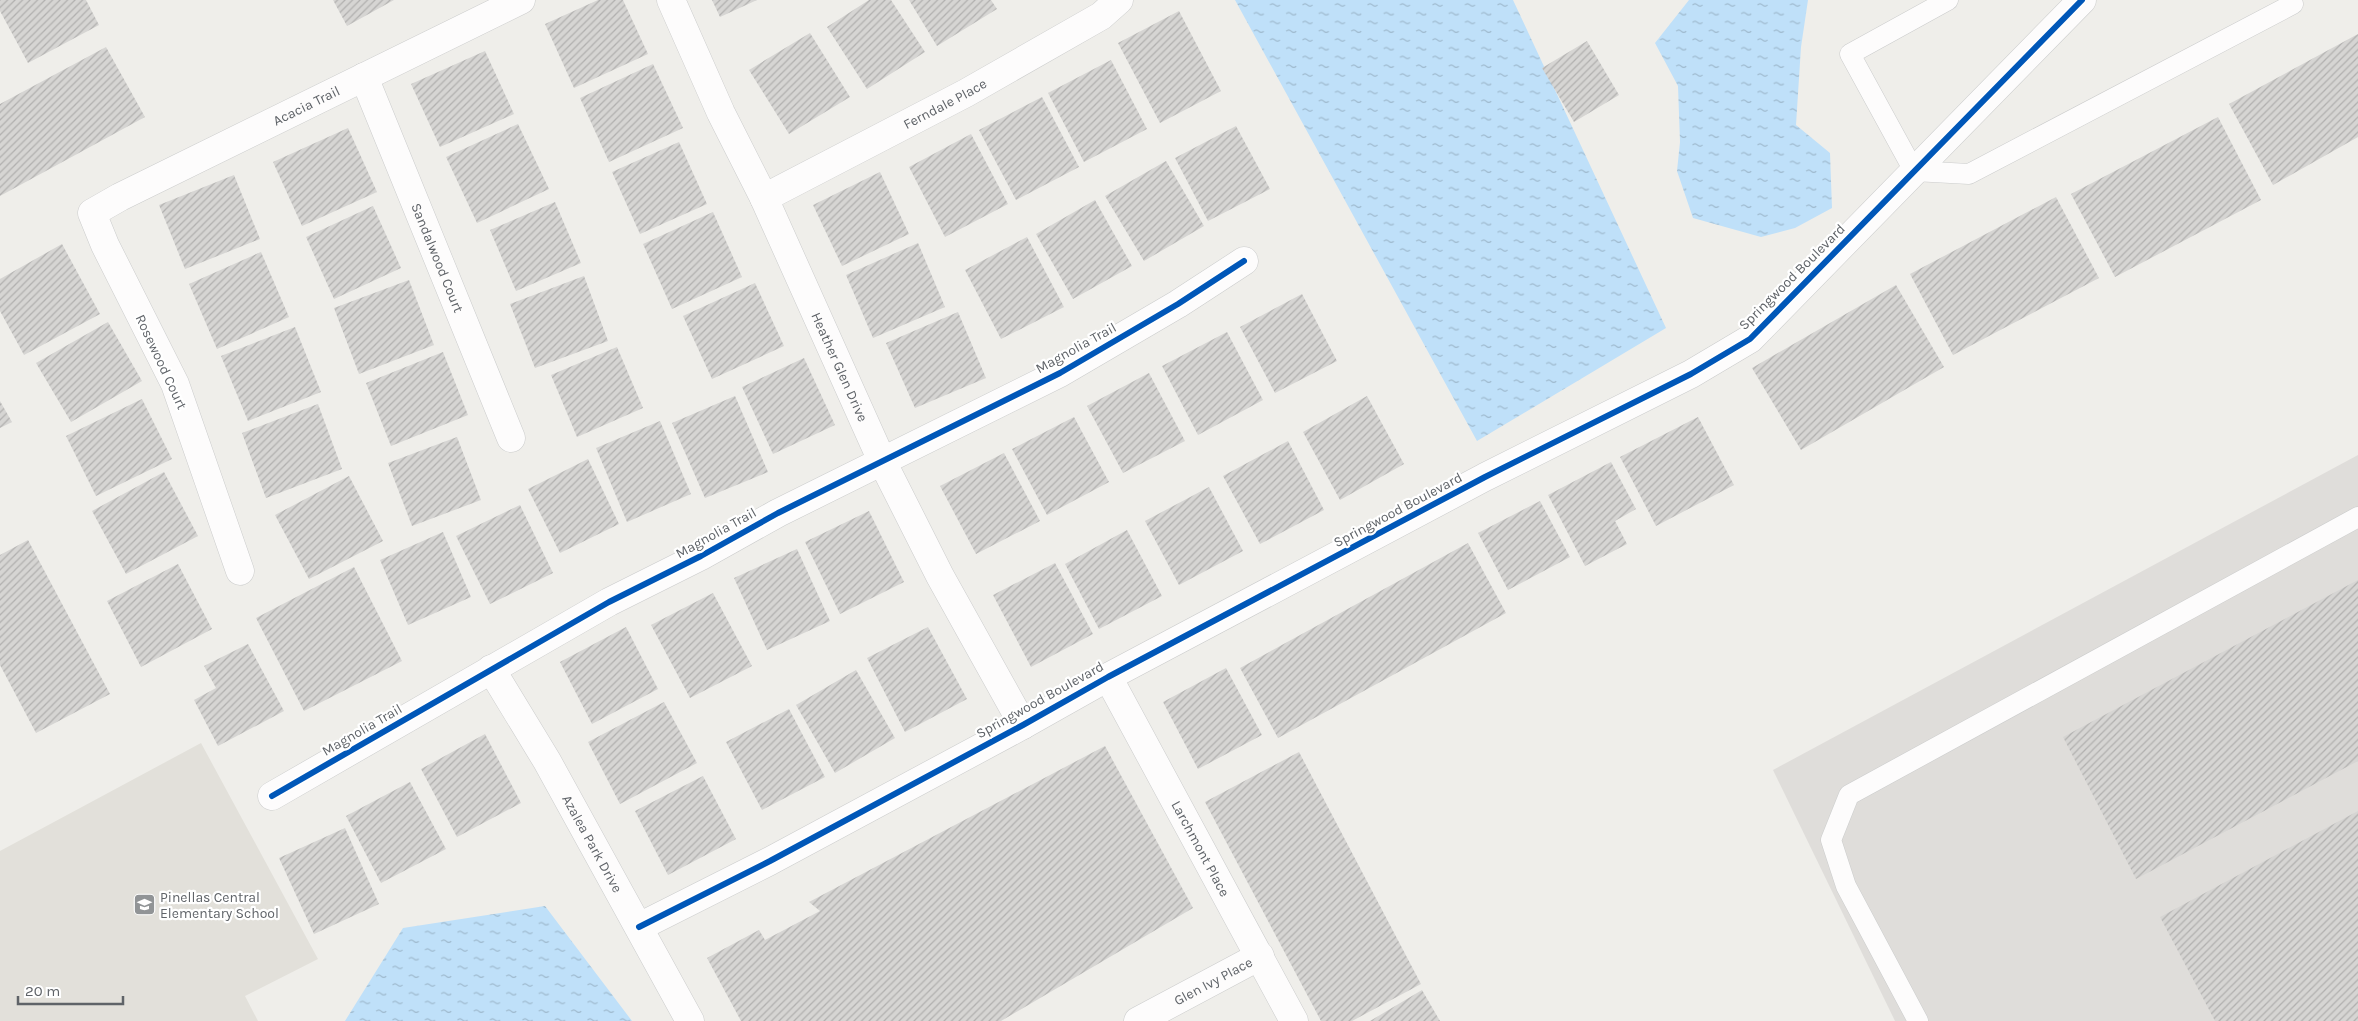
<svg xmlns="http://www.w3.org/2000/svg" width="2358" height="1021" font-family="Karla,sans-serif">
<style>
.industrial{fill:#dfddda}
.education{fill:#e2e0da}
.water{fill:url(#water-ripples)}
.building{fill:url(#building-hatch)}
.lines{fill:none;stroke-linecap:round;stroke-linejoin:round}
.service-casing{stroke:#cbcccc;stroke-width:21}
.minor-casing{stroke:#cbcccc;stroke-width:29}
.service{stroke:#fdfcfc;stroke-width:20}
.minor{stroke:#fdfcfc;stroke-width:28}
.cycleway-casing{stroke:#fff;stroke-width:9}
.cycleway{stroke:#0057b8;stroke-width:6}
.labels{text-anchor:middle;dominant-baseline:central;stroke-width:4.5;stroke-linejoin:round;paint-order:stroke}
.street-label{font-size:14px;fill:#5f6368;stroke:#fff}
.poi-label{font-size:14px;fill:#5f6368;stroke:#fff;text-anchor:start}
</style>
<defs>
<pattern id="water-ripples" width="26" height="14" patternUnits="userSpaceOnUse" patternTransform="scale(1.25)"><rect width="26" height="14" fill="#bfe0f9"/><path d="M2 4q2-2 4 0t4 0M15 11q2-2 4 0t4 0" fill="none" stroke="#9eb9cd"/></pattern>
<pattern id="building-hatch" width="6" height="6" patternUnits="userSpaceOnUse" patternTransform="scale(1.25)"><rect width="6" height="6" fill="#d6d5d3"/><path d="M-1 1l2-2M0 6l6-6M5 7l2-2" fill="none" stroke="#b1b0af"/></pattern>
</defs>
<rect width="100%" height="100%" fill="#efeeea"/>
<!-- industrial -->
<path class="industrial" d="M2358,455V1021H1895L1773,770Z"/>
<!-- education -->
<path class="education" d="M201,743L318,959L245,996L258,1021H0V851Z"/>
<!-- water -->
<path class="water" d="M1235,0H1513L1666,328L1477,441Z
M1689,0H1808L1801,47L1796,125L1830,153L1832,208L1795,228L1761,237L1693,218L1677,171L1680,142L1678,86L1655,43Z
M545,906L632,1021H345L403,928Z"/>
<!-- building -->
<path class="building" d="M0,0H86L99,25L28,63L0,11Z
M333,0H394L347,26Z
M598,0H623L648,54L574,88L545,24Z
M712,0H757L720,17Z
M869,0H891L925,52L867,89L827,27Z
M909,0H991L997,9L937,46Z
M1179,11L1221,91L1160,123L1118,43Z
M810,33L850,97L789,134L749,70Z
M2358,34V137L2273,185L2229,104Z
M1587,41L1619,95L1574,122L1542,68Z
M106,47L145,117L0,196V104Z
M485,51L514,114L440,147L411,84Z
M1111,60L1147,129L1084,162L1048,93Z
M653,64L683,128L609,162L580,98Z
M1042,97L1079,167L1016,200L979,130Z
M2218,117L2261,200L2115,277L2071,194Z
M518,124L549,189L477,223L446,157Z
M1236,126L1270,189L1208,221L1175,158Z
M348,128L377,192L302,226L273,162Z
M971,134L1008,204L945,237L909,167Z
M679,142L707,204L640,234L612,172Z
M1166,161L1204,226L1144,261L1105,196Z
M880,172L909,234L842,266L813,205Z
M234,175L260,239L185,269L159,205Z
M2056,197L2099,278L1953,355L1910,274Z
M1095,200L1132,266L1073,299L1036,234Z
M555,202L581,263L516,291L490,230Z
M373,206L401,268L334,299L306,237Z
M713,212L742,277L672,309L643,244Z
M1027,237L1064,307L1001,339L965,270Z
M918,243L945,307L873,338L846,275Z
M62,244L100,314L24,355L0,311V279Z
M261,252L289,317L217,349L189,284Z
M584,276L608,341L535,368L510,304Z
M409,280L434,345L359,374L334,308Z
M755,283L784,346L712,379L683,316Z
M1896,285L1944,367L1801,450L1752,368Z
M1302,294L1337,361L1275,393L1240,327Z
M958,312L986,378L915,408L886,343Z
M108,322L142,381L71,422L36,363Z
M295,327L321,392L248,421L221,356Z
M1227,332L1263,400L1198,435L1162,366Z
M617,347L643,408L577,437L551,375Z
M443,352L468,415L391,446L366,383Z
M804,358L835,425L773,454L742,387Z
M1149,373L1185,441L1123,473L1087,406Z
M735,396L768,472L705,498L672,423Z
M1367,396L1404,464L1340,500L1303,432Z
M142,399L172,459L96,496L66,436Z
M0,401L12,422L0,428Z
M318,404L342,469L266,498L242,433Z
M1074,417L1109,482L1047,515L1012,449Z
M1698,417L1734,485L1656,526L1620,457Z
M660,421L691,494L627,522L596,448Z
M457,437L481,500L412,526L388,463Z
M1288,441L1324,510L1260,544L1223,476Z
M1004,453L1040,521L976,554L940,486Z
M588,459L619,524L560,553L528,489Z
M1611,462L1636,509L1615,521L1627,544L1585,566L1548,495Z
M164,472L198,536L126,574L92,511Z
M349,476L383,541L309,579L275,515Z
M1209,487L1243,551L1179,585L1145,521Z
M1540,501L1570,557L1508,590L1478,533Z
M520,505L553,573L490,604L456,536Z
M869,511L904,582L840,614L805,542Z
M1127,530L1162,596L1099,629L1065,564Z
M443,532L471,597L408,625L380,560Z
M28,540L110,694L36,733L0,665V555Z
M1468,543L1506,613L1278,738L1240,668Z
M797,549L830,621L767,650L734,578Z
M1055,563L1093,634L1031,667L993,595Z
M178,564L212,629L141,667L107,601Z
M354,567L402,661L304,711L256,618Z
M2358,580V761L2136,879L2063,737Z
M713,593L752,666L690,698L651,625Z
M626,627L658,689L592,724L560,662Z
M928,627L967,699L905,732L867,658Z
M248,644L284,711L218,746L194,700L216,688L204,666Z
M1226,668L1262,735L1198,769L1163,702Z
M856,670L895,738L835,773L796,705Z
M664,702L697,763L620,804L588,742Z
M789,709L825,777L762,810L726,742Z
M485,734L521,803L457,837L421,769Z
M1105,746L1193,908L1001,1021H741L707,958L759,930L765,940L820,911L809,902Z
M1299,752L1421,984L1352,1021H1321L1205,802Z
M703,776L736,839L668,875L635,811Z
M410,782L446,849L381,883L346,816Z
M2358,811V1021H2215L2160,917Z
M345,828L379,904L314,934L279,858Z
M1422,990L1440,1021H1370Z"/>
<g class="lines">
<defs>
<path id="service" d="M1948,0L1850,54L1914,171L1969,174L2293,4
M1918,1021L1846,886L1831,840L1849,795L2358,517"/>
<g id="minor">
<path id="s1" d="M671,0L721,113L764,198L882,461L940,576L1023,725"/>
<path id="s2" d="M364,77L511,438"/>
<path id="s3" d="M764,198L966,93L1101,16L1119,0"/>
<path id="s4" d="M240,571L175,384L105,245L92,213L120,197L521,0"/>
<path id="s5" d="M491,669L547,761L690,1021"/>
<path id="s6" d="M1108,677L1294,1021"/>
<path d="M272,796L609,602L701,556L778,513L1060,373L1178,304L1244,261"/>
<path d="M639,927L770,861L1023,725L1108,677L1485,477L1691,374L1750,339L2082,0"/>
<path id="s7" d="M1138,1021L1260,956"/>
</g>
</defs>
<!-- service casing -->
<use href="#service" class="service-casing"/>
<!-- minor casing -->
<use href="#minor" class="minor-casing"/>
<!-- service -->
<use href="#service" class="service"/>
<!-- minor -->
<use href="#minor" class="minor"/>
<defs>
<path id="cycleway" d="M272,796L609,602L701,556L778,513L1060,373L1178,304L1244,261
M639,927L770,861L1023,725L1108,677L1485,477L1691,374L1750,339L2082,0"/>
</defs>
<!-- cycleway casing -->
<use href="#cycleway" class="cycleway-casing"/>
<!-- cycleway -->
<use href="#cycleway" class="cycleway"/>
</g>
<!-- icons -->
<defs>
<symbol id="school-square" viewBox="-11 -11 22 22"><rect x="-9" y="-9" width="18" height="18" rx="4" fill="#919496" stroke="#fff"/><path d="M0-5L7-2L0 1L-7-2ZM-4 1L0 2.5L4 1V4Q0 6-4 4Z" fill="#fff"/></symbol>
</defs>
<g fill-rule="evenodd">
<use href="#school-square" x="132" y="892" width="25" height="25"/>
</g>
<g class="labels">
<!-- street labels -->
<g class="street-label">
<text stroke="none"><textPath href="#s3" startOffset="204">Ferndale Place</textPath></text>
<text stroke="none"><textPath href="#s4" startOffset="628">Acacia Trail</textPath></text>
<text stroke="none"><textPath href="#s2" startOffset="195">Sandalwood Court</textPath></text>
<text transform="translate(1792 277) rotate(-45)">Springwood Boulevard</text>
<text transform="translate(1076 348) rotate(-29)">Magnolia Trail</text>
<text transform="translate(161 362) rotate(65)">Rosewood Court</text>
<text stroke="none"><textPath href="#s1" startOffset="404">Heather Glen Drive</textPath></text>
<text transform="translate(1398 510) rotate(-28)">Springwood Boulevard</text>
<text transform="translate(716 533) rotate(-29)">Magnolia Trail</text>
<text transform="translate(1040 700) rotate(-29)">Springwood Boulevard</text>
<text transform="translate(362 730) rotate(-30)">Magnolia Trail</text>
<text stroke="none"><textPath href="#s5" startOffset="202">Azalea Park Drive</textPath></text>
<text stroke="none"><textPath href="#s6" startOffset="195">Larchmont Place</textPath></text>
<text stroke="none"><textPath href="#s7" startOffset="85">Glen Ivy Place</textPath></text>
</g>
<!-- poi labels -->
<g class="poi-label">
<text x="160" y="897">Pinellas Central<tspan x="160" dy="16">Elementary School</tspan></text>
</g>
</g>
<!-- scale -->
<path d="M18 996v8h105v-8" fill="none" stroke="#5f6368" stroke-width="2.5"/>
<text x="25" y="996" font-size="15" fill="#5f6368" stroke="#ffffff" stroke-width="4" paint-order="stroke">20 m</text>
</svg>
